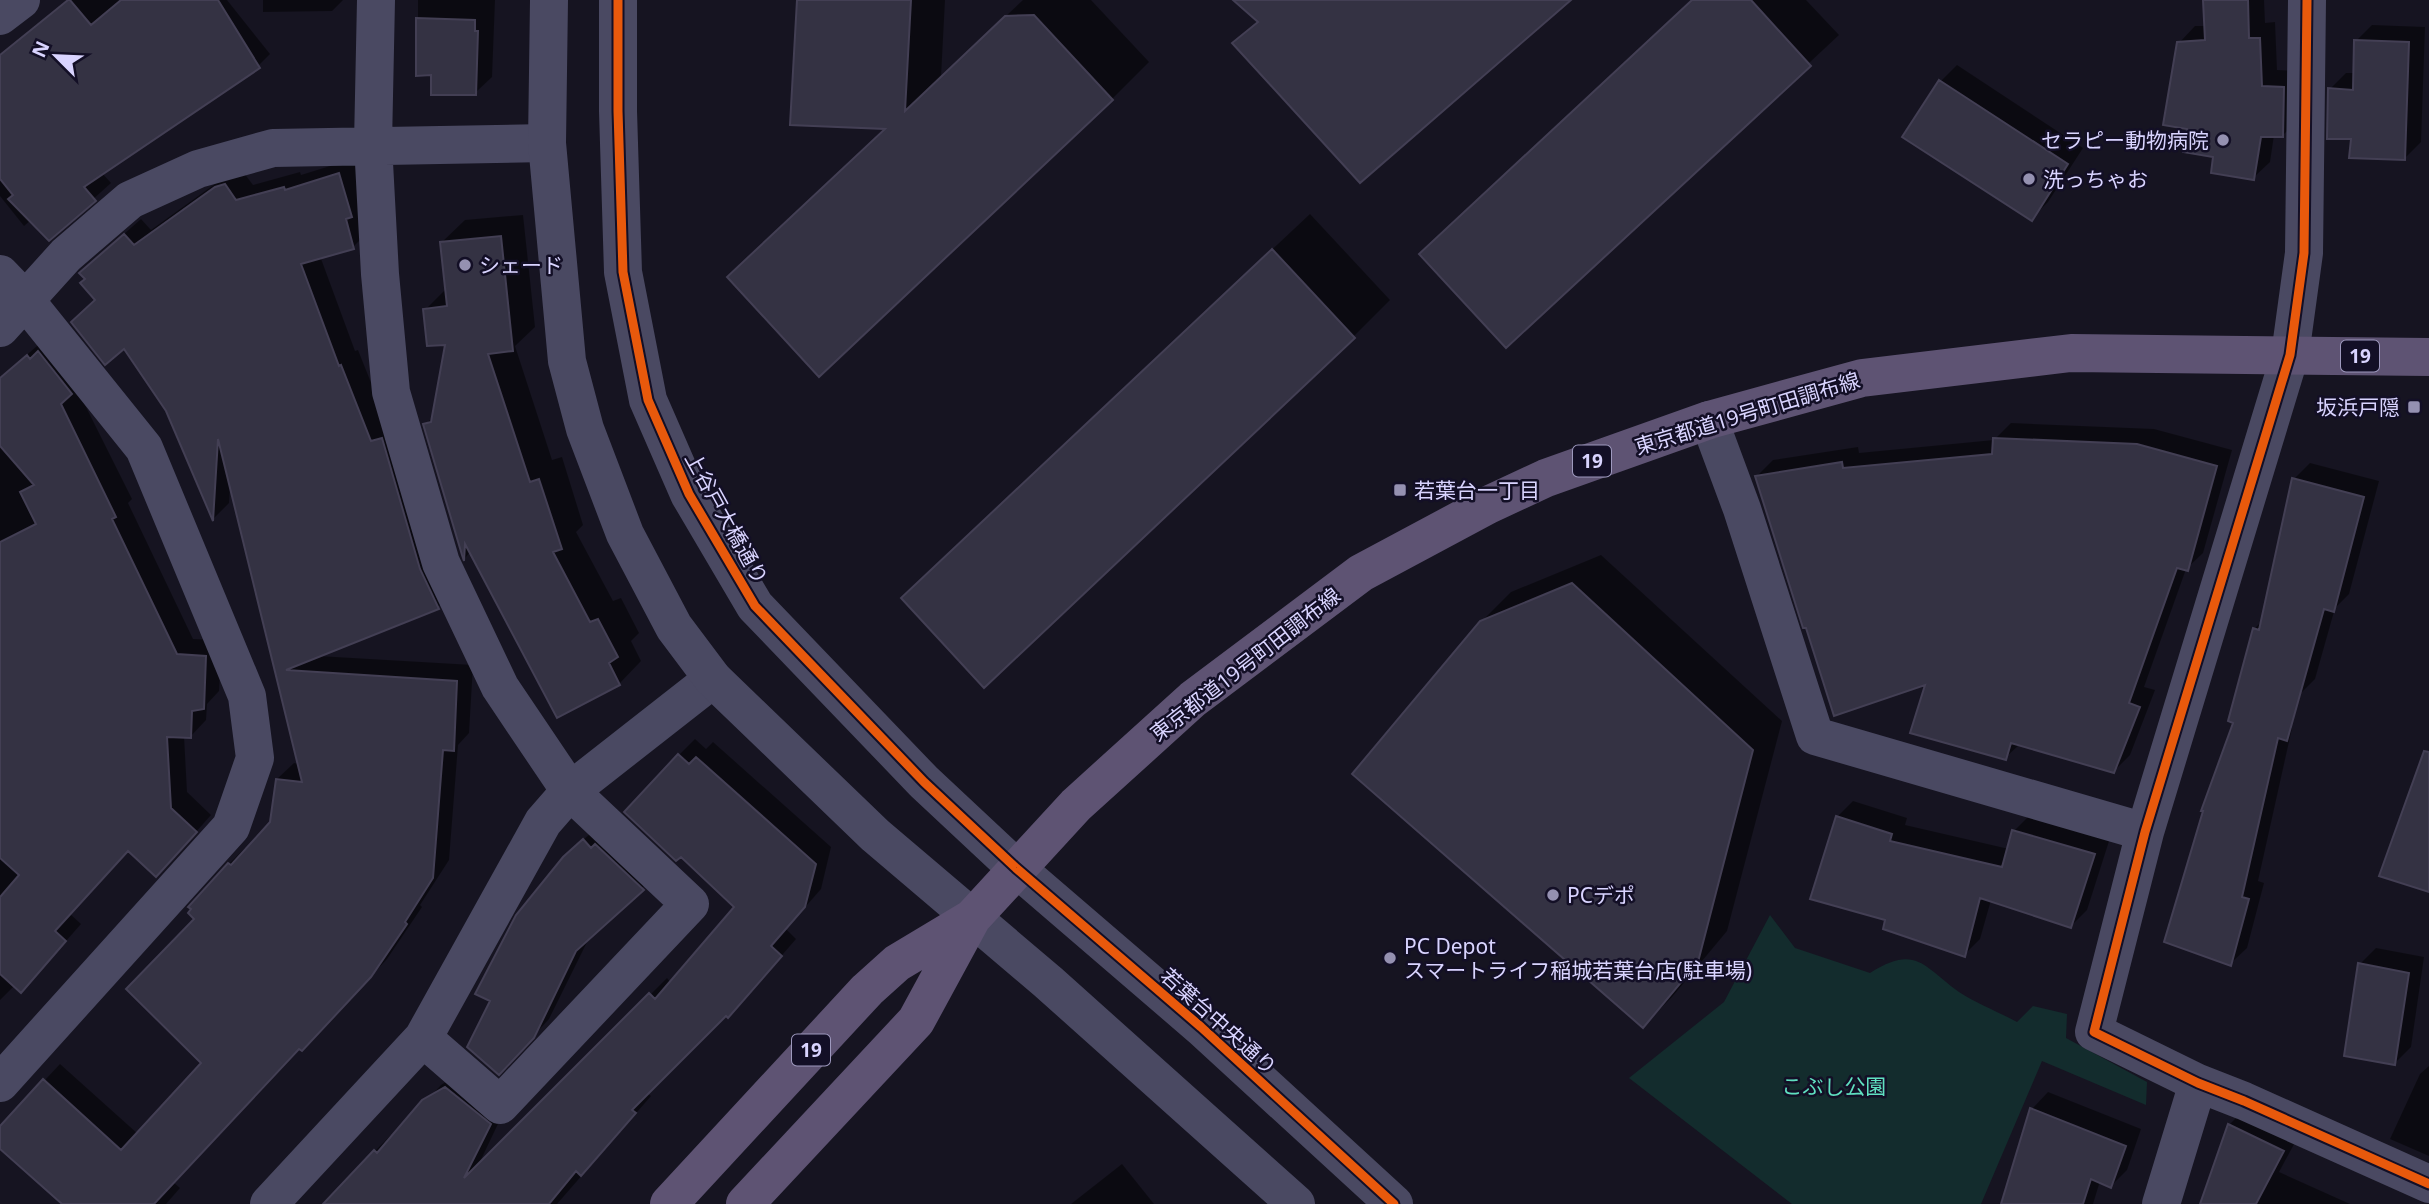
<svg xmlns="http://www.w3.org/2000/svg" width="2429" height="1204" font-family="'Noto Sans','Noto Sans JP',sans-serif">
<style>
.green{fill:#132c2d}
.shadow{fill:#0007}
.building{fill:#343243;stroke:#433f54;stroke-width:2}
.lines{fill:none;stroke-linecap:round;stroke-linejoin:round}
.minor{stroke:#4a4962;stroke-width:38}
.tertiary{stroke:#4a4962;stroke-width:38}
.primary{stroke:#5e5373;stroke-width:38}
.cycleway-casing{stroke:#130f26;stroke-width:13}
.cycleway{stroke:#e8590c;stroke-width:9}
.poi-dot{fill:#9591b1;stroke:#130f26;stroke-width:2.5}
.labels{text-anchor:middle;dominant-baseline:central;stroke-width:5;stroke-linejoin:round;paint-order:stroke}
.shield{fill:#130f26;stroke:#9e99be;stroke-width:2}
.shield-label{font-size:19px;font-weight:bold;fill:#d9d4ff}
.poi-label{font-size:21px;fill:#d9d4ff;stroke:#130f26;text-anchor:start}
.street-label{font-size:21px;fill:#d9d4ff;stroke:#130f26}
.park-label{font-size:21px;fill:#5fe0c0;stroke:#130f26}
</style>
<rect width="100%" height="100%" fill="#161421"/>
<!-- green -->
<path class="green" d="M1770,915L1795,948L1870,973C1916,944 1923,966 1959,992C1977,1004 1999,1012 2017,1022L2033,1006L2067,1014L2066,1038L2147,1082L2146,1105L2042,1061L1981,1204H1792L1629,1078L1724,1002Z"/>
<!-- shadow -->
<path class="shadow" d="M67,0H227L270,54L254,70L102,173L111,183L49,239L31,220L24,226L0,196V64L27,32Z
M263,0H343L332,11L263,12Z
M418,0H495L492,77L475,93L433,74H418Z
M799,0H945L941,77L1023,0H1091L1149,62L1112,99L729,277L886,128Z
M1693,0H1806L1839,35L1506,346L1421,254Z
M2205,0H2264L2265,23L2275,22L2277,70L2300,71L2299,119L2283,135H2274L2270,162L2253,178L2215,155L2189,127L2179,43L2195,26H2206Z
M2372,25L2425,27L2421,142L2405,158L2352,138L2330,89L2346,73H2355L2356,41Z
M1957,65L2083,148L2048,202L2032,218L1941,81Z
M356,158L369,231L353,247L320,256L355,351L358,350L454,591L438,607L318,656L473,665L469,733L458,745L449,860L420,905L422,907L387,959L318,1033L299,1047L173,1182L180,1188L166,1204H65L0,1146V1128L60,1064L138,1134L204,1063L197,919L191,907L229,864L245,848L247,850L271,823L277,779L294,763L299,764L230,486L229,503L214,518L167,410L97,300L87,279L98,257L141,219L151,230L233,171L241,169L253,185L300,172L301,175Z
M1310,214L1390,300L1353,337L940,561Z
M523,215L535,327L515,346L552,460L562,457L583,525L576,532L613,601L621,598L639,633L631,641L641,661L619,684L471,551L465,558L425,425L434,416L447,343L425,310L447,288L442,242L465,220Z
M44,340L76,387L132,499L128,503L193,639L222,640L219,691L207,704L206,720L190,737L184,736L187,792L211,815L172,859L129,849L69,913L81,924L37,974L15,985L0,1000V378Z
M2011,423L2154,429L2232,450L2203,553L2186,569L2144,687L2155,690L2130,755L2114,771L2020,744L2005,758L1928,683L1757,476L1773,460L1858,447L1859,453L1994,440Z
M2310,463L2379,481L2349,594L2335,608L2315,679L2299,695L2254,629L2263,620L2294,479Z
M1601,555L1782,721L1727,931L1672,997L1643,1026L1481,622L1511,592Z
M2249,713L2292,728L2258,881L2264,883L2247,948L2230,964Z
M695,739L706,749L713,742L831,847L821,889L786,929L796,939L744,999L726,1014L647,1093L651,1096L557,1204H326L375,1151L391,1135L393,1137L441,1085L463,1071L506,1107L477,1168L667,978L671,983L737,906L679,755Z
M1853,801L1907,818L1905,825L2009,849L2014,831L2030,815L2110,838L2087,910L2071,926L1991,900L1980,939L1964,955L1887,919L1837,817Z
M600,825L658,873L590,936L549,1019L515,1056L582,841Z
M2376,948L2424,957L2411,1047L2395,1063L2360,964Z
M2429,1066V1156L2390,1139L2420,1074Z
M2048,1092L2141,1129L2127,1170L2111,1186L2100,1181L2093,1204H2002L2032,1109Z
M2245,1109L2299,1135L2279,1172L2350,1204H2202L2229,1125Z
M1122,1164L1154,1204H1071Z"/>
<!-- building -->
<path class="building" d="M68,0H70L91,25L121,0H218L260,68L84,187L96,201L49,241L8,199L13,195L0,179V55Z
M797,0H911L905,111L1005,16L1034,15L1113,100L819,377L727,277L885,129L790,125Z
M1233,0H1571L1360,183L1232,43L1258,22Z
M1692,0H1751L1811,66L1506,348L1419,254Z
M2203,0H2248L2249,38H2260L2262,86L2284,87L2283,137H2261L2254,180L2211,173L2213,157L2183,152L2187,129L2163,125L2177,42L2205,40Z
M416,18L475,20V31H478L476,95H431V75L416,76Z
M2354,40L2409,42L2405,160L2349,158L2351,139H2327L2328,88L2353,90Z
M1939,80L2068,164L2032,221L1902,137Z
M339,173L352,217L346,219L354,249L301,264L339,366L341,365L371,441L382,438L420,569L439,609L286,670L457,681L454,751L443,750L433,878L405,922L407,924L371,977L302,1051L299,1049L154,1204H62L0,1149V1126L43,1079L121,1150L201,1063L126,989L194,919L188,913L191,909L188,907L228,863L231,865L270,822L276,779L302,782L218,439L213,521L166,411L124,349L105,365L71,322L95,300L80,283L85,279L79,273L124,234L134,245L215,187L225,184L236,200L284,187L285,190Z
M501,236L513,351L488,354L530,482L539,479L562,549L553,552L590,622L598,619L618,657L609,663L620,685L557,718L465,544L464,561L462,555L423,424L431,422L445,345L427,346L423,309L447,306L440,242Z
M1272,249L1355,338L984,688L901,598Z
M38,351L72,394L61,404L116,517L112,519L177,654L206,656L204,709L192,711L191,738L167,737L171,808L197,832L156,877L128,851L55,931L66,941L21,993L0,974V897L19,875L0,858V542L36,524L20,492L34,485L0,446V378L27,355L30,359Z
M1993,438L2137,444L2217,466L2188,571L2177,568L2129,703L2140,707L2114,773L2011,743L2006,760L1910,733L1925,685L1834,716L1806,628H1803L1755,476L1842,462L1843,468L1992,454Z
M2292,478L2364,497L2334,612L2324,609L2287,741L2278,738L2242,897L2249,899L2231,966L2164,942L2203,811H2201L2233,723L2228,721L2253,628L2259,630Z
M1572,583L1753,750L1698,962L1643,1028L1352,774L1480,621Z
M2424,751L2429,752V892L2379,876Z
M678,754L689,764L696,757L816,864L805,907L771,946L782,956L728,1018L726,1016L632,1110L636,1113L581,1176L576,1171L549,1204H323L374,1150L377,1153L422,1100L445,1087L491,1124L464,1178L649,993L655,999L734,907L681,857L676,861L624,812Z
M1836,816L1892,834L1890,841L2002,867L2012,830L2095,854L2071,928L1980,898L1965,957L1883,929L1885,920L1810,899Z
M583,839L591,848L595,844L644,890L576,951L534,1038L499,1075L467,1047L490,1001L475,994L516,915L563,857Z
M2358,963L2409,973L2395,1065L2344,1056Z
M2030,1108L2126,1146L2111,1188L2091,1179L2083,1204H2001Z
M2228,1124L2284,1151L2256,1204H2200Z"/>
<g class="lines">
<!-- minor -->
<path class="minor" d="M376,0L373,144L380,274L391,392L441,563L500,687L570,791L690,904L500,1105L423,1038
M2307,0L2304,253L2290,355L2145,832L2094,1032L2198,1083L2244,1101L2429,1184
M0,16L21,0
M0,274L25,300L144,448L247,696L255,758L231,827L0,1083
M0,328L66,255L130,200L198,169L273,148L547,143
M1709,420L1742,509L1815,736L2145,832
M269,1204L423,1038L543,822L570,791L713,679
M2161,1204L2198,1083"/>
<!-- tertiary -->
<path class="tertiary" d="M549,0L547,143L567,361L585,429L625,534L674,627L713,679L875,835L1048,982L1296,1204
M618,0V111L623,272L648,400L689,494L755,606L924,782L1016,868L1201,1027L1394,1204"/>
<!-- primary -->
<path class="primary" d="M669,1204L867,990L897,963L972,918
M745,1204L916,1021L972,918L1076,805L1193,699L1361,573L1488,505L1546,478L1709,420L1862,378L2071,353L2429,357"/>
<defs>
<path id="cycleway" d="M618,0V111L623,272L648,400L689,494L755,606L924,782L1016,868L1201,1027L1394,1204
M2307,0L2304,253L2290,355L2145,832L2094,1032L2198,1083L2244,1101L2429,1184"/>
</defs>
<!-- cycleway casing -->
<use href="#cycleway" class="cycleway-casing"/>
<!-- cycleway -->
<use href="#cycleway" class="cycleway"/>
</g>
<!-- markers -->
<g class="poi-dot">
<circle cx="2223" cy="140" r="7"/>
<circle cx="2029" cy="179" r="7"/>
<circle cx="465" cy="265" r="7"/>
<rect x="2407" y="400" width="14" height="14" rx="3.5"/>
<rect x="1393" y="483" width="14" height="14" rx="3.5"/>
<circle cx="1553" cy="895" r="7"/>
<circle cx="1390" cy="958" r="7"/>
</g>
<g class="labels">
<!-- shield labels -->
<g class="shield">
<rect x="2341" y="340.5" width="38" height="31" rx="5"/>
<rect x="1573" y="445.5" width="38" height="31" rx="5"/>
<rect x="792" y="1034.5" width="38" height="31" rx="5"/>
</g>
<g class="shield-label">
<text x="2360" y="356">19</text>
<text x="1592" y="461">19</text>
<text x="811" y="1050">19</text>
</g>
<!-- poi labels -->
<g class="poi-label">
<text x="2209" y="140" text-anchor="end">セラピー動物病院</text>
<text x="2043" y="179">洗っちゃお</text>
<text x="479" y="265">シェード</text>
<text x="2400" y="407" text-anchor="end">坂浜戸隠</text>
<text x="1414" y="490">若葉台一丁目</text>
<text x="1567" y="895">PCデポ</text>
<text x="1404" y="946">PC Depot<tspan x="1404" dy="24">スマートライフ稲城若葉台店(駐車場)</tspan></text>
</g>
<!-- street labels -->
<g class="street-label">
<text transform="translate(1747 413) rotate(-17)">東京都道19号町田調布線</text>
<text transform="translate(727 518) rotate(61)">上谷戸大橋通り</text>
<text transform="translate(1245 664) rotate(-38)">東京都道19号町田調布線</text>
<text transform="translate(1219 1021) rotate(42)">若葉台中央通り</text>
</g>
<!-- park labels -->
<g class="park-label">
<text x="1834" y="1086">こぶし公園</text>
</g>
</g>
<!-- north arrow -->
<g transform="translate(56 56) rotate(294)" stroke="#130f26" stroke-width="5" paint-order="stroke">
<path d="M0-5L12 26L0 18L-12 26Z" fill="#d9d4ff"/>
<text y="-10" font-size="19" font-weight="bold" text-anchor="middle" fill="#d9d4ff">N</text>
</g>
</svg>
